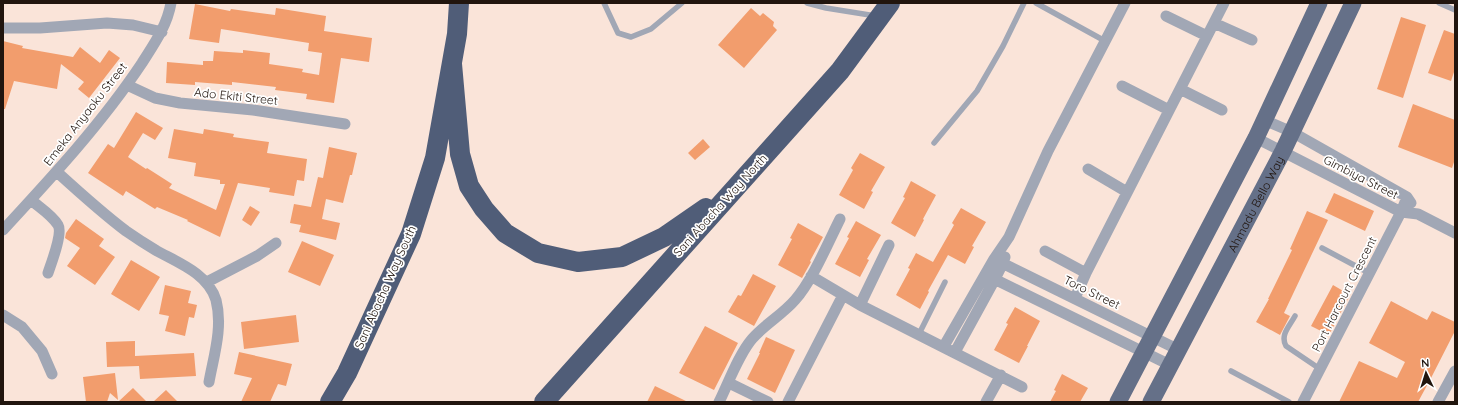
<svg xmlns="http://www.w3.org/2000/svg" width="1458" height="405" font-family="Quicksand,sans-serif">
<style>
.building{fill:#f29d6d}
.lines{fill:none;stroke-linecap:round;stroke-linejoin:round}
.lane{stroke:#a1a7b5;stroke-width:5.5}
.street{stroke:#a1a7b5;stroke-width:11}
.primary{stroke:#657088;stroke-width:17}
.highway{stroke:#505d78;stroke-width:20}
.labels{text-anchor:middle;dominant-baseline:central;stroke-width:3.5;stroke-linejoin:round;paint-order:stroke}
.street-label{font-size:12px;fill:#21150e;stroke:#fff}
</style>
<rect width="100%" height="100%" fill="#fae4d9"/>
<!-- building -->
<path class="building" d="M195,4L230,11L231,9L275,15L276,8L326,16L324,31L372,38L369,62L341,58L334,103L306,99L307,94L275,90L276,87L232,82V85L195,82V85L166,83L167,62L203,65V61H213L214,51L243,53V50L270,53L269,64L303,69L302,72L319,75L322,53L308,51L309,43L221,29L219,43L189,39Z
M751,8L760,16L763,13L774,22L773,26L777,30L744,68L718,45Z
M1401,17L1426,25L1403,98L1377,89Z
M1444,30L1455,34V69L1451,81L1428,73Z
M3,41L23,46L22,48L73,57L80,47L100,63L109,50L120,58L89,98L78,89L84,82L61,64L57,89L14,81L5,109H3Z
M1413,104L1455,120V159L1452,168L1398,147Z
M136,112L163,128L155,140L143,133L128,157L146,169L147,168L172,184L169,188L216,210L225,184H220V180L194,176L196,163L168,158L174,129L203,134L204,129L234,134L233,137L269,142L267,153L307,159L304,181L297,180L294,196L269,192L270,188L238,183L220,237L187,221L188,220L157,207L155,209L126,191L123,196L88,173L108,144L114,148Z
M703,139L710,147L695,160L688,153Z
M329,147L357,153L352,175H350L343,203L326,199L322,219L340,223L336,240L299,232L301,225L290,223L294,204L311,207L318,177L323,178Z
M860,153L885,167L871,191L873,192L864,209L839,195L853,170L851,168Z
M911,181L936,195L923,219L924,220L915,237L891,223L905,198L903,197Z
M1334,193L1374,211L1365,231L1325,212Z
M250,206L260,212L251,226L242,220Z
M961,208L986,222L972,246L974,247L965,264L948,255L928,291L929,292L920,309L896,295L910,269L908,268L916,253L933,262L954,225L952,223Z
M1307,211L1328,220L1284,313L1290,316L1280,335L1256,322L1269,299H1268L1292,250L1290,249Z
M76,219L104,239L99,246L115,257L95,285L67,266L80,248L65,238L66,233Z
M856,221L881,235L867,259L869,260L860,277L835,264L849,238L847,237Z
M798,223L823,237L810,261L811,262L802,278L778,265L792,239L790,238Z
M302,241L334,255L320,286L288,272Z
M131,260L160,277L139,311L111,294Z
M753,274L776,286L754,326L728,312L738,295L741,296Z
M165,285L191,291L188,303L197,305L194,318L189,317L185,336L165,331L169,316L159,314Z
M1333,285L1350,295L1329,335L1311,326Z
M1391,301L1427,320L1432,311L1455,322V331L1431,378L1418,402H1339L1359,361L1397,378L1405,362L1369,343Z
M1015,307L1040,321L1027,346H1028L1019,363L994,350L1008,324L1006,323Z
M296,315L299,342L244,349L241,322Z
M705,326L738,343L714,390L679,373Z
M766,337L795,350L775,393L747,379L760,353H759Z
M135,341V356L194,353L196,376L140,379L139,366L107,367L106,342Z
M239,352L292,364L286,386L278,384L270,402H241L252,378L234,374Z
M115,373L118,400L110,393L107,402H86L83,377Z
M1062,374L1088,388L1080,402H1050L1056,391L1054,390Z
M655,386L688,402H647Z
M133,388L147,402H118Z
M166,390L178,402H153Z"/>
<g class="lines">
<!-- lane -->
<path class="lane" d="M604,3L618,33L631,37L651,29L682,3
M807,3L826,8L876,16
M1036,3L1105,41
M1439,3L1455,10
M934,143L977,91L1003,46L1024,3
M1322,248L1369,273
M1295,316C1289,327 1280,335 1286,346L1320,369
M919,334L945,282
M1231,371L1289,402"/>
<!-- street -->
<path class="street" d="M1166,16L1207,36
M1214,23L1252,40
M3,28H40L107,23L133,25L162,32
M127,85L155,98L180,103L253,110L345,124
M1122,86L1169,110
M1180,89L1222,110
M1264,120L1292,132L1407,197L1411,203
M1256,138L1401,212L1418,214L1455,233
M1088,169L1127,192
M57,172C79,192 102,213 126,231C136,238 147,245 157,251C179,263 208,274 216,300C223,327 214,355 209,382
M31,200C39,207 52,215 58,225C63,233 51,264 48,273
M3,230C52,177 102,123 142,63C154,44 167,26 171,3
M1045,251L1086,273
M994,259L1179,350
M986,275L1170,365
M811,276L860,305L1022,387
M207,282L257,256L276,243
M1075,298L1086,273L1224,3
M860,305L889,245
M3,315L22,327L42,351L52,374
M944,346L994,259L1009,237L1048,151L1125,3
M955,352L995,279L1003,263L1005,257
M729,383L768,402
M719,402C728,384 739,354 752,339C765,324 782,315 795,300C812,281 828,243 840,219
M788,402L843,295
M986,402L1001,375
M1303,402L1401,212L1407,197
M1438,402L1455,371"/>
<!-- primary -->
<g class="primary">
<path d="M1118,402L1256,138L1319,3"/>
<path id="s1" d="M1151,402L1283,151L1353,3"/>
</g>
<!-- highway -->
<path class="highway" d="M452,64L460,154L469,186L484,209L505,233L538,253L578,262L622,257L664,237L706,208
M330,402L347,373L411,234L435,158L457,34L459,3
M544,402L840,71L890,3"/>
</g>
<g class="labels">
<!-- street labels -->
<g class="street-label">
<text transform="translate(236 96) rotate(6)">Ado Ekiti Street</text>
<text transform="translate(85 114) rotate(-52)">Emeka Anyaoku Street</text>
<text transform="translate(1361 177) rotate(27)">Gimbiya Street</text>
<text stroke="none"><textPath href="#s1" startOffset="224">Ahmadu Bello Way</textPath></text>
<text transform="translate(720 205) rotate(-48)">Sani Abacha Way North</text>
<text transform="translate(385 287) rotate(-66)">Sani Abacha Way South</text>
<text transform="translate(1092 292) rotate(26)">Toro Street</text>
<text transform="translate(1344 294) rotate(-63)">Port Harcourt Crescent</text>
</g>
</g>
<!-- border -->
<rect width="1458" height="405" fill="none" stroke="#21150e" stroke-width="8"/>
<!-- north arrow -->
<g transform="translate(1426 373) rotate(356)" stroke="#ffffff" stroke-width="3" paint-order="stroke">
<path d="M0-3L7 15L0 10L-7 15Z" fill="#21150e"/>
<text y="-6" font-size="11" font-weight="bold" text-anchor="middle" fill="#21150e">N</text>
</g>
</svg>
